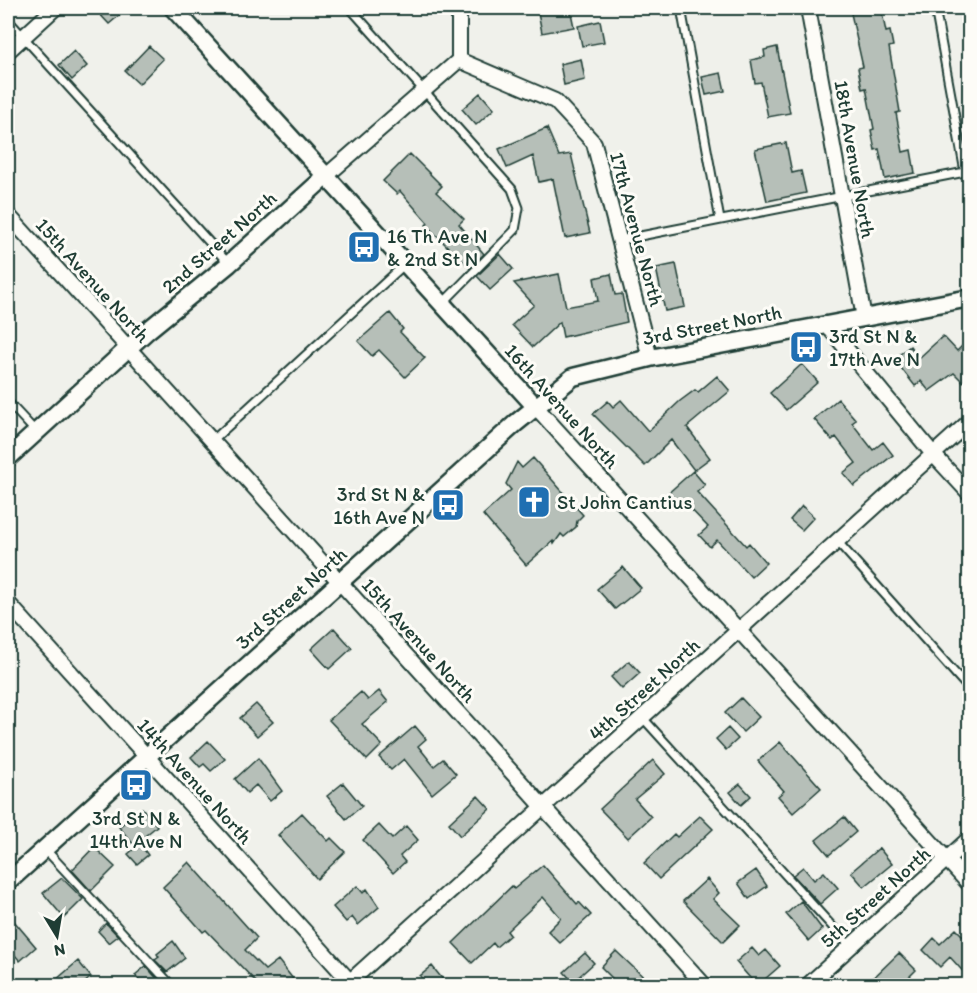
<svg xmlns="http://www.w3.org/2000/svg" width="977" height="993" font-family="Itim,sans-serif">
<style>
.building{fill:#b6bfb8;stroke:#1f3d34;stroke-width:1.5}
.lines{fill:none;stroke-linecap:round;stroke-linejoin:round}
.service-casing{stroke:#1f3d34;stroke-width:11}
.minor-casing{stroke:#1f3d34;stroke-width:18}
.tertiary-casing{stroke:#1f3d34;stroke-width:21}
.service{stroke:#fdfcf7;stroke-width:7}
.minor{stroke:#fdfcf7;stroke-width:14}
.tertiary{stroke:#fdfcf7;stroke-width:16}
.labels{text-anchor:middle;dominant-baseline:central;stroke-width:6;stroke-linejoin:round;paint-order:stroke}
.street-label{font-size:20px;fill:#1f3d34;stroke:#fdfcf7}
.poi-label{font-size:20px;fill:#1f3d34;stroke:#fdfcf7;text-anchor:start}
</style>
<rect width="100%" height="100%" fill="#f0f1eb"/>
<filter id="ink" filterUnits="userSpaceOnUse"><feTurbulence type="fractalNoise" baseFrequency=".0167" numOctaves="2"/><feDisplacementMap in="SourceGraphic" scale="12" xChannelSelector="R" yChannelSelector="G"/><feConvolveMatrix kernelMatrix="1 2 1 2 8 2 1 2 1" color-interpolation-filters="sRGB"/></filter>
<g filter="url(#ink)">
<!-- building -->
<path class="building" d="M94,8H128L109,24Z
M562,8H570L574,27L542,33L538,12Z
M858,8H881L886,32L890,31L893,46L889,47L900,112L896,113L903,152L911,150L915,173L885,179L879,149L875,150L871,130L874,129L866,88L862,89L858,68L863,67L850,9Z
M600,21L604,42L582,46L578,26Z
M149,46L163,59L139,84L125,71Z
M777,47L790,113L768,117L761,82L755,83L751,60L765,57L764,50Z
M74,51L87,66L72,80L59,65Z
M581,59L585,80L564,85L560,64Z
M721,73L725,91L706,95L702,77Z
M480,93L494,109L476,125L462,109Z
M547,128L559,156L571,154L590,233L565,238L553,179L539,182L533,156L507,168L499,149Z
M786,143L792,173L801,171L806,193L767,201L755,149Z
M410,154L442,186L436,192L464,219L459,224L484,254L470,268L463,261L458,265L445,250L448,247L426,225L428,223L400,191L397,194L383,181Z
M500,254L513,269L490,290L477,276Z
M676,264L685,307L665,311L656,268Z
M559,274L566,307L598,301L594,278L611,274L615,295L622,294L627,322L563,337L560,322L533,347L512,325L534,305L514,283Z
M390,313L403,329L400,332L425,358L405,377L379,350L372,356L358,341Z
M943,336L957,351L969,339V376L963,382L954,373L929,391L921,381L915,386L894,359L910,346L919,358Z
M802,364L818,382L786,410L770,393Z
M717,376L730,391L687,427L710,458L694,470L671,440L645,466L593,414L608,401L613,407L621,400L648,431L680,401L695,390L698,392Z
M838,399L856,420L852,423L873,450L883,442L893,455L854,486L843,473L856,463L836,437L832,440L814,419Z
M533,458L583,515L577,521L576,527L564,537L561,534L554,544L553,541L526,565L483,515L511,490L506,484L517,462L522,468Z
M693,471L705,485L697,492L746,546L749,543L766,563L751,577L717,540L710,547L699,535L708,527L685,503L678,509L666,495Z
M802,506L814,517L802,530L790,520Z
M623,567L641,588L615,609L597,589Z
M334,628L352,648L329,669L311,649Z
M629,661L640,673L622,689L611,677Z
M379,691L388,702L362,724L382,745L367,760L329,720L361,692L368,700Z
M741,698L759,717L743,732L725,713Z
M256,704L273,722L257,736L240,718Z
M415,726L426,739L418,746L434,766L443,759L456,774L432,794L404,759L391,770L379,757Z
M728,728L738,739L726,750L716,739Z
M208,741L225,759L211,771L204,764L200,767L191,757Z
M780,742L821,788L793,813L778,796L784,791L758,761Z
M258,758L282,791L270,801L256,785L247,793L235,779Z
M653,760L665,774L635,799L651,817L628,838L600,809Z
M343,783L362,806L346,819L327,796Z
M740,784L751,796L741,805L730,792Z
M478,796L490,809L460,836L449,823Z
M142,808L157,826L134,845L119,827Z
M302,813L328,841L331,838L345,852L317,879L278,835Z
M700,816L713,829L659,879L644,863L674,834L677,837Z
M844,817L856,832L829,855L816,840Z
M379,825L392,839L406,826L418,840L400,856L405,862L393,873L363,840Z
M140,844L148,855L137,864L128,854Z
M94,847L115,867L91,891L72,870Z
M879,848L892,864L864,887L851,872Z
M189,862L257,938L245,950L265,970L278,960L293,979L286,986H260L206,930L203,932L163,887Z
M543,865L577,904L579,902L591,915L560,943L548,931L561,918L543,897L507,931L510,935L496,947L493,943L472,963L453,943L512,886L514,889Z
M803,867L814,880L824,872L838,888L820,904L793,875Z
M756,870L767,886L749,899L738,883Z
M62,878L83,899L64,918L43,893Z
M707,879L719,893L713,899L740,925L723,942L683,901Z
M357,886L363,893L367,889L379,907L358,925L352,917L346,922L333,907Z
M801,901L822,929L809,941L786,914Z
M8,914L36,947L20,961L8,947Z
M106,923L118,936L109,943L98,931Z
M956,929L969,942V978L950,957L940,967L923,950L934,938L940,944Z
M173,941L185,958L167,972L155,960L159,957L157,954Z
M752,948L759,956L766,950L780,966L757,986L736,962Z
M616,951L653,986H620L601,967Z
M585,953L594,963L573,982L564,972Z
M899,953L916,970L900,986H865Z
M78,961L91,977L81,986H49Z
M146,966L158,980L151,986H144L135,975Z
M432,966L448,986H427L420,976Z"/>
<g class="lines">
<defs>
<path id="service" d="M350,8L512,189L519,208L515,230L442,304
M681,8L720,220
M935,8L965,172
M8,20L229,264
M620,240L970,171
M8,402L36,432
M212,441L405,264
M837,541L970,690
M642,717L850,946
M45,849L172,986"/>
<path id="minor" d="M459,8V60
M808,8L864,318
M8,51L55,8
M459,60L555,101L594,143L650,358
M325,177L459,60
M8,215L705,986
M826,324L933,454L970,494
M535,406L970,885
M8,603L354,986
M345,986L970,421
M807,986L970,838"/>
<path id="tertiary" d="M173,8L535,406
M8,458L147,331L229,264L325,177
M8,882L516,423L573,377L650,358L970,298"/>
</defs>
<!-- service casing -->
<use href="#service" class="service-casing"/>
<!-- minor casing -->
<use href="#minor" class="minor-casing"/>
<!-- tertiary casing -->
<use href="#tertiary" class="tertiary-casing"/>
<!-- service -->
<use href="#service" class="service"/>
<!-- minor -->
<use href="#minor" class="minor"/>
<!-- tertiary -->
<use href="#tertiary" class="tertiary"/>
</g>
</g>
<!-- icons -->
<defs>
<symbol id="bus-square" viewBox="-11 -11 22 22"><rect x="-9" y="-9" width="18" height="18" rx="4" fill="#1f6fb2" stroke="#fdfcf7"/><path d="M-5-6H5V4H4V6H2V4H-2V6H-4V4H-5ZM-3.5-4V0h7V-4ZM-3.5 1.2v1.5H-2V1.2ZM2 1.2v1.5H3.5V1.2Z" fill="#fff"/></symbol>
<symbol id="church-square" viewBox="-11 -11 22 22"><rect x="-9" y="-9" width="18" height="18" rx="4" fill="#1f6fb2" stroke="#fdfcf7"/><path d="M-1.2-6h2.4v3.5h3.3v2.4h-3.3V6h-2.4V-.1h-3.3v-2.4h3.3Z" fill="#fff"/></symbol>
</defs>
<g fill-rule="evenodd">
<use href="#bus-square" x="345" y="228" width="38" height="38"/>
<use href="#bus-square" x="787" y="328" width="38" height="38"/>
<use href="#church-square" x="515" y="483" width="38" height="38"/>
<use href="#bus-square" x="429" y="486" width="38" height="38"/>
<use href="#bus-square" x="117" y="766" width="38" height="38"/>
</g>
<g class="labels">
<!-- street labels -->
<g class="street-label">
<text transform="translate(855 159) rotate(80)">18th Avenue North</text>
<text transform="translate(637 229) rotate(75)">17th Avenue North</text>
<text transform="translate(219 242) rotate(-41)">2nd Street North</text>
<text transform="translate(93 280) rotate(48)">15th Avenue North</text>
<text transform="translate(712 325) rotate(-11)">3rd Street North</text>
<text transform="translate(562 406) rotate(48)">16th Avenue North</text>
<text transform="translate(291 598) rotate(-42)">3rd Street North</text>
<text transform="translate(419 640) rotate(48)">15th Avenue North</text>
<text transform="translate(644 689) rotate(-42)">4th Street North</text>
<text transform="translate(195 781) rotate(48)">14th Avenue North</text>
<text transform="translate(875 897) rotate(-42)">5th Street North</text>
</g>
<!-- poi labels -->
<g class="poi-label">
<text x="387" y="236">16 Th Ave N<tspan x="387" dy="23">&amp; 2nd St N</tspan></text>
<text x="829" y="336">3rd St N &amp;<tspan x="829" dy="23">17th Ave N</tspan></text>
<text x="425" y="494" text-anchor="end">3rd St N &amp;<tspan x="425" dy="23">16th Ave N</tspan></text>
<text x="557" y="502">St John Cantius</text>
<text x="136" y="818" text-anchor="middle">3rd St N &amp;<tspan x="136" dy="23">14th Ave N</tspan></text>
</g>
</g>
<!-- margin -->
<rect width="977" height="993" fill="none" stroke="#fdfcf7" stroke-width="30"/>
<rect x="15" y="15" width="947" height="963" fill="none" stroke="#1f3d34" stroke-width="2" filter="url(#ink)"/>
<!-- north arrow -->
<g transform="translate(57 936) rotate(169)" stroke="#fdfcf7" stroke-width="4.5" paint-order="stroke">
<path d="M0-4.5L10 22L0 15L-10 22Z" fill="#1f3d34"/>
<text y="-9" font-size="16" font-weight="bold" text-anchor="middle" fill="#1f3d34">N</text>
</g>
</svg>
